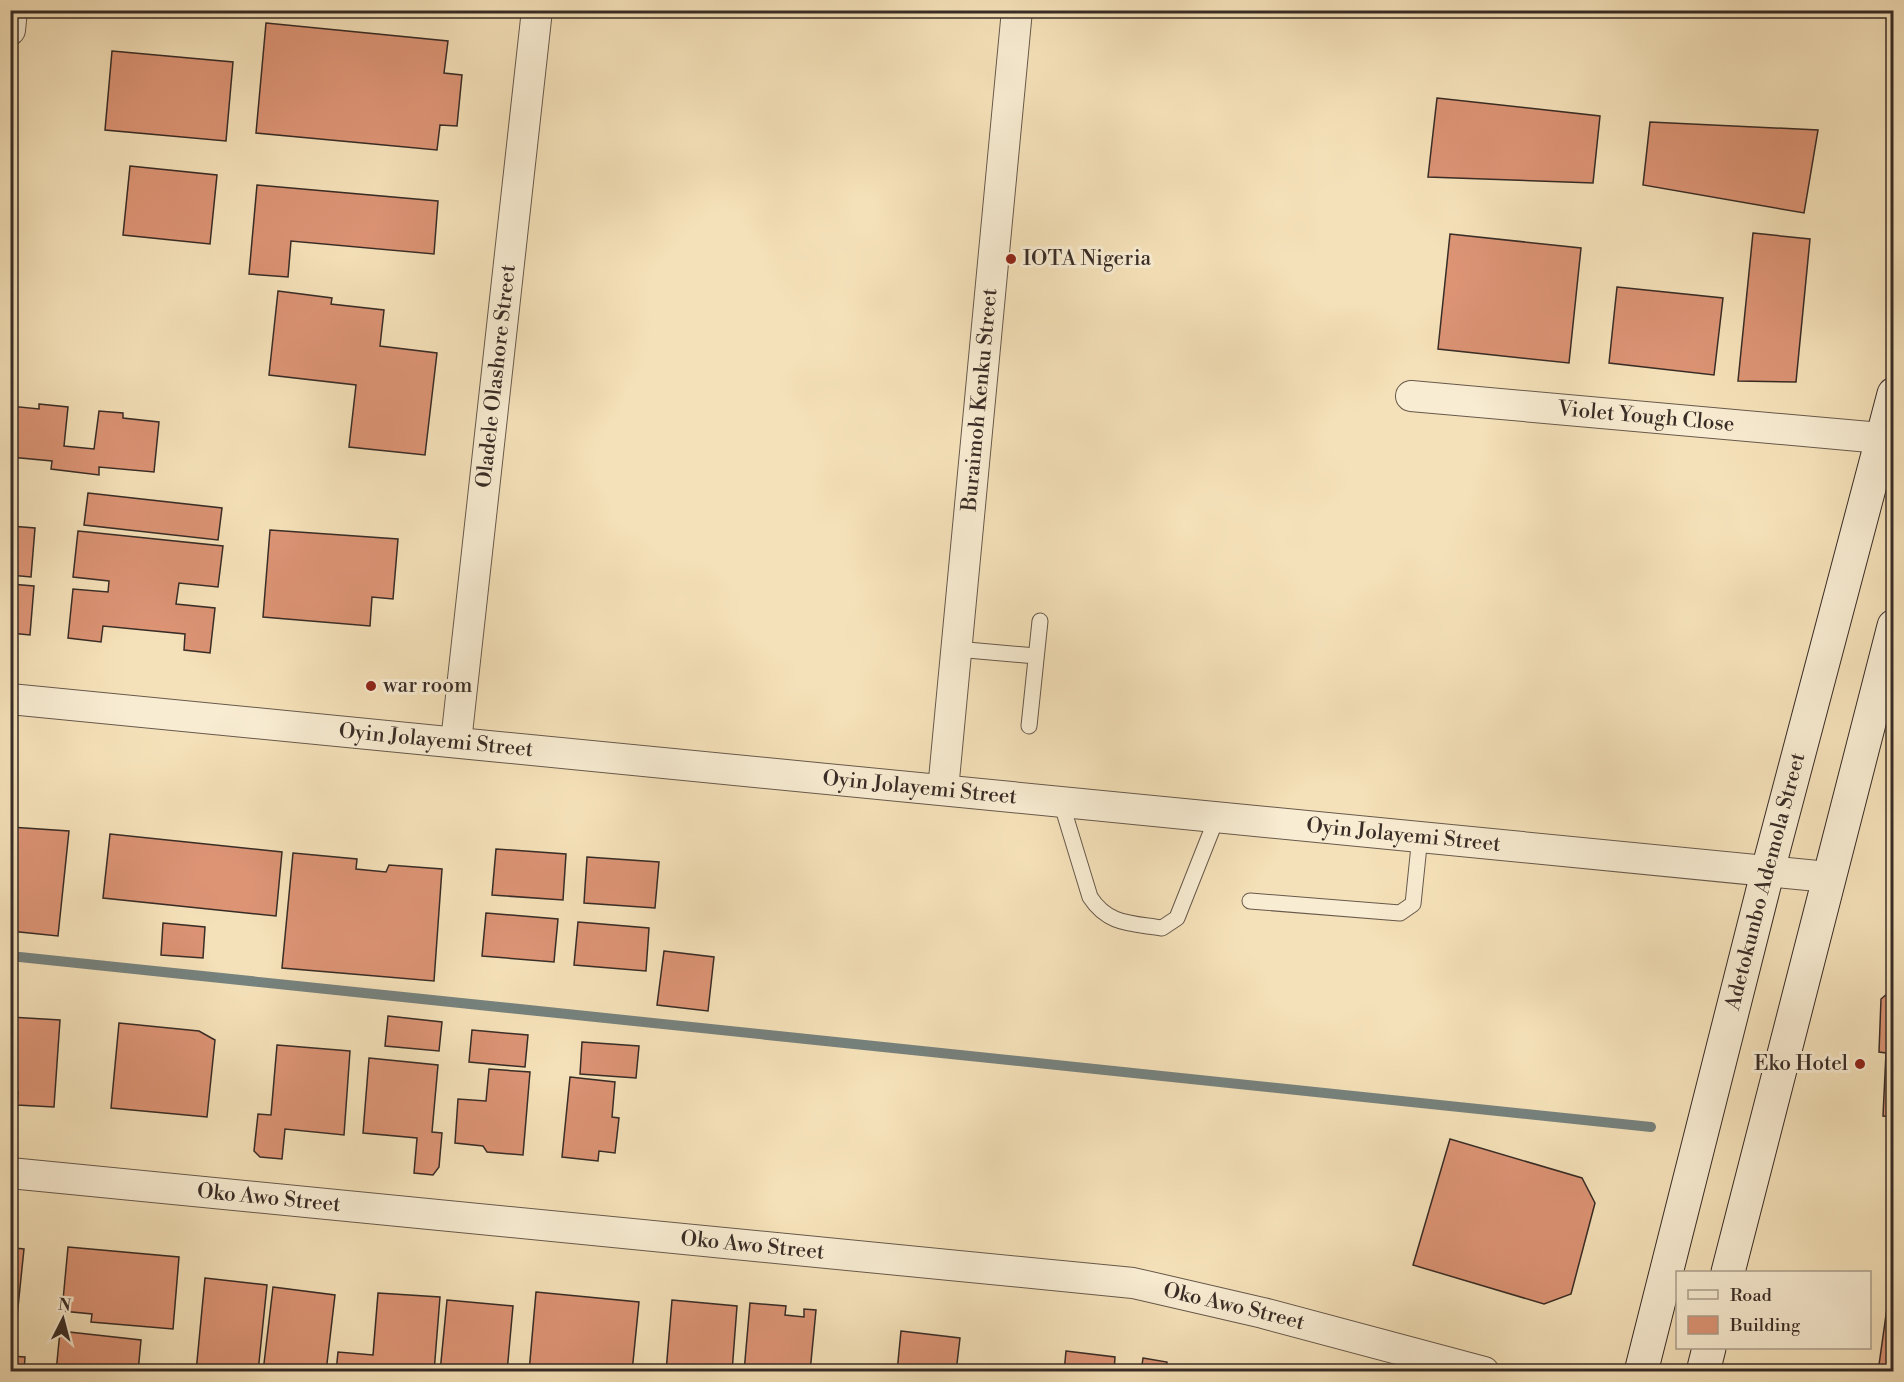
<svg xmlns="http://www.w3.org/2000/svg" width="1904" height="1382" font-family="'Libre Bodoni',serif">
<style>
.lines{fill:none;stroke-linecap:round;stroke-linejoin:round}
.stream{stroke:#76827e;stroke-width:10}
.building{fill:#dc9475;stroke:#382c26;stroke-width:1.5}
.lane-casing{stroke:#67594b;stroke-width:17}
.street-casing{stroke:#67594b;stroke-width:32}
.secondary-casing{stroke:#382c26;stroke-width:35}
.lane{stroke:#f8ecd2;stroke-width:15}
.street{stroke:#f8ecd2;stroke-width:30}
.secondary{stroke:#f8ecd2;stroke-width:33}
.poi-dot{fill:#8f2418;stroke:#f8ecd2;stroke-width:2}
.labels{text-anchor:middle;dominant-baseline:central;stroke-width:6;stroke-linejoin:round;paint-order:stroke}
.poi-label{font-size:21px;fill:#382c26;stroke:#f8ecd2;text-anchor:start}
.street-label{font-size:21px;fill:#382c26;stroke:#f8ecd2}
</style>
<rect width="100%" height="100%" fill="#f5e1b9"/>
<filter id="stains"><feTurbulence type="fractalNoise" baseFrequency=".00333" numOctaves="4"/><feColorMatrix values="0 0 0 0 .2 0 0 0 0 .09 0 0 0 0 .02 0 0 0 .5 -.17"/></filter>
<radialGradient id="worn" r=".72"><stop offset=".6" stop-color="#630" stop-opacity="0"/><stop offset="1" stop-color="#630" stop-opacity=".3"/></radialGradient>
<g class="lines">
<!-- stream -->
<path class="stream" d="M10,956L1651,1127"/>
</g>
<!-- building -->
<path class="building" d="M266,23L448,41L444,73L462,75L457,126L440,125L437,150L256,133Z
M112,51L233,62L226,141L105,130Z
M1437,98L1600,116L1593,183L1428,177Z
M1650,122L1818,130L1804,213L1643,185Z
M130,166L217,175L210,244L123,235Z
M257,185L438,201L434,254L291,241L288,277L249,274Z
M1753,233L1810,239L1796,382L1738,381Z
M1450,234L1581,248L1569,363L1438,349Z
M1617,287L1723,298L1714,375L1609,363Z
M278,291L332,298L331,304L384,310L380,346L437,353L425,455L349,447L356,385L269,375Z
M39,404L68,407L64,446L94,449L99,411L123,413V418L159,422L154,472L99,467V475L51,469L52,461L10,457V406L39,409Z
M88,493L222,508L218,540L84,525Z
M10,526L35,528L31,577L10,575Z
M270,530L398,539L393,599L372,597L370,626L263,617Z
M78,531L223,546L218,587L179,583L176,604L215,608L210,653L184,650L185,634L103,626L101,642L68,638L73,589L108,592L109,581L73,577Z
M10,584L34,586L30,635L10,633Z
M10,827L69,831L58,936L10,931Z
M110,834L282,852L276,916L103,898Z
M496,849L566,854L563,900L492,895Z
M293,853L357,859L356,869L386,872L389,865L442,869L434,981L282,968Z
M587,857L659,862L655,908L584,903Z
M486,913L558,919L554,962L482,956Z
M578,922L649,928L646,971L574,965Z
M163,923L205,927L203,958L161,955Z
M664,951L714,957L708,1011L657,1005Z
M1887,994H1894V1117L1883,1116L1886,1053L1879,1052L1881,999Z
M388,1016L442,1022L439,1051L385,1046Z
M10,1017L60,1020L54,1107L17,1105L18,1092H10Z
M119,1023L199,1031L215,1040L207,1117L111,1108Z
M472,1030L528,1035L525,1067L469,1062Z
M582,1042L639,1046L636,1078L580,1074Z
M277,1045L350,1051L344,1135L285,1129L282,1159L260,1157L254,1151L258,1114L271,1115Z
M369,1058L438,1065L432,1132L442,1133L439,1167L433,1175L414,1173L417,1138L363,1133Z
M489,1069L530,1072L523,1155L487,1152L483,1146L455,1143L458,1099L486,1101Z
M570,1077L615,1082L612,1117L619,1118L615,1153L599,1151L598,1161L562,1157Z
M1450,1139L1582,1178L1595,1203L1571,1294L1544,1304L1413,1265Z
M68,1247L179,1257L173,1329L91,1322L92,1314L62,1311Z
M14,1248L24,1249L15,1336L10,1335V1250Z
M1894,1258V1372H1878Z
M1894,1258V1372H1878Z
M205,1278L267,1285L258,1372H196Z
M273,1287L335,1295L326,1372H263Z
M536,1292L639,1302L632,1372H529Z
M378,1293L440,1297L434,1372H336L338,1352L373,1355Z
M447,1300L513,1306L507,1372H440Z
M672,1300L737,1306L732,1372H666Z
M750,1303L786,1306L785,1315L804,1317V1309L816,1310L810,1372H744Z
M60,1331L141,1340L138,1372H56Z
M901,1331L960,1338L956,1372H897Z
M1066,1351L1115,1357L1114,1372H1064Z
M10,1356L25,1357L24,1372H10Z
M1143,1358L1167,1362L1166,1372H1141Z
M1365,1367L1387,1372H1364Z
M824,1368L863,1372H824Z"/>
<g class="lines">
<defs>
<path id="lane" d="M956,649L1036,656
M1029,726L1040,621
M1061,802L1090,897C1108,925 1131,923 1162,928L1177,918L1217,817
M1250,901L1400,913L1413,904L1420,836"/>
<g id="street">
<path d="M10,30L12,10"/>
<path id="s1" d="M1411,396L1881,438"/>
<path id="s2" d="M10,699L1828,877"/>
<path id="s3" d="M456,742L537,10"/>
<path id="s4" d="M943,790L1017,10"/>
<path id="s5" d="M10,1173L1133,1283L1263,1313L1484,1372"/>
</g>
<g id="secondary">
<path d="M1728,1272L1894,626"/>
<path id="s6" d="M1641,1372L1768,870L1894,394"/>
<path d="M1703,1372L1709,1348"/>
</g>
</defs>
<!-- lane casing -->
<use href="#lane" class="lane-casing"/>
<!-- street casing -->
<use href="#street" class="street-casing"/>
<!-- secondary casing -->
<use href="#secondary" class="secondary-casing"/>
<!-- lane -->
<use href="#lane" class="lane"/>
<!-- street -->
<use href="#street" class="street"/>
<!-- secondary -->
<use href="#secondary" class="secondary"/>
</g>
<!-- markers -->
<g class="poi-dot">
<circle cx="1011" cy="259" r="6"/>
<circle cx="371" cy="686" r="6"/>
<circle cx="1860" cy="1064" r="6"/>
</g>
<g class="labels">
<!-- poi labels -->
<g class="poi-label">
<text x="1023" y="259">IOTA Nigeria</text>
<text x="383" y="686">war room</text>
<text x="1848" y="1064" text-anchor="end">Eko Hotel</text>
</g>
<!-- street labels -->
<g class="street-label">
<text stroke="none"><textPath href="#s3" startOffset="368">Oladele Olashore Street</textPath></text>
<text stroke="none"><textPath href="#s4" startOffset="392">Buraimoh Kenku Street</textPath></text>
<text stroke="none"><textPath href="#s1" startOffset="236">Violet Yough Close</textPath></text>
<text stroke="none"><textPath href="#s2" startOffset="428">Oyin Jolayemi Street</textPath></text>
<text stroke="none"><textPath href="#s2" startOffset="914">Oyin Jolayemi Street</textPath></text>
<text stroke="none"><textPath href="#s2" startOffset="1400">Oyin Jolayemi Street</textPath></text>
<text stroke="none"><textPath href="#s6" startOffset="506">Adetokunbo Ademola Street</textPath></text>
<text stroke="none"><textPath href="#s5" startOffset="260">Oko Awo Street</textPath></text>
<text stroke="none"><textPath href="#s5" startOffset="746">Oko Awo Street</textPath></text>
<text stroke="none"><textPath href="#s5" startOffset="1232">Oko Awo Street</textPath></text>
</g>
</g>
<!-- margin -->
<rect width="1904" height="1382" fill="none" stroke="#f5e1b9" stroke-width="36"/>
<rect x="12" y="12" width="1880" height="1358" fill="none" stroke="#382c26" stroke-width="3"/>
<rect x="18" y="18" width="1868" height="1346" fill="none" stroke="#382c26" stroke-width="1.5"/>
<!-- legend -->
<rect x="1676" y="1271" width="195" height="78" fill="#f8ecd2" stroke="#ab9f8d" stroke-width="1.5"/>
<rect x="1688" y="1290" width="30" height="9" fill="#f8ecd2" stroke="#ab9f8d" stroke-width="1.5"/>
<text x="1730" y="1301" font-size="18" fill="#382c26">Road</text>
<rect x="1688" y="1316" width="30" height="18" fill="#dc9475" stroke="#ab9f8d" stroke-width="1.5"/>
<text x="1730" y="1331" font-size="18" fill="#382c26">Building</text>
<!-- north arrow -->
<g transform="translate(63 1319) rotate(6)" stroke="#f8ecd2" stroke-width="4.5" paint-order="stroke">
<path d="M0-4.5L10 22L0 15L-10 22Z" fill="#382c26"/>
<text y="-9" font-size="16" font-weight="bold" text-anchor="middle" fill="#382c26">N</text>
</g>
<rect width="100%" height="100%" filter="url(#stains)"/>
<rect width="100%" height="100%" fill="url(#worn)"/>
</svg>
